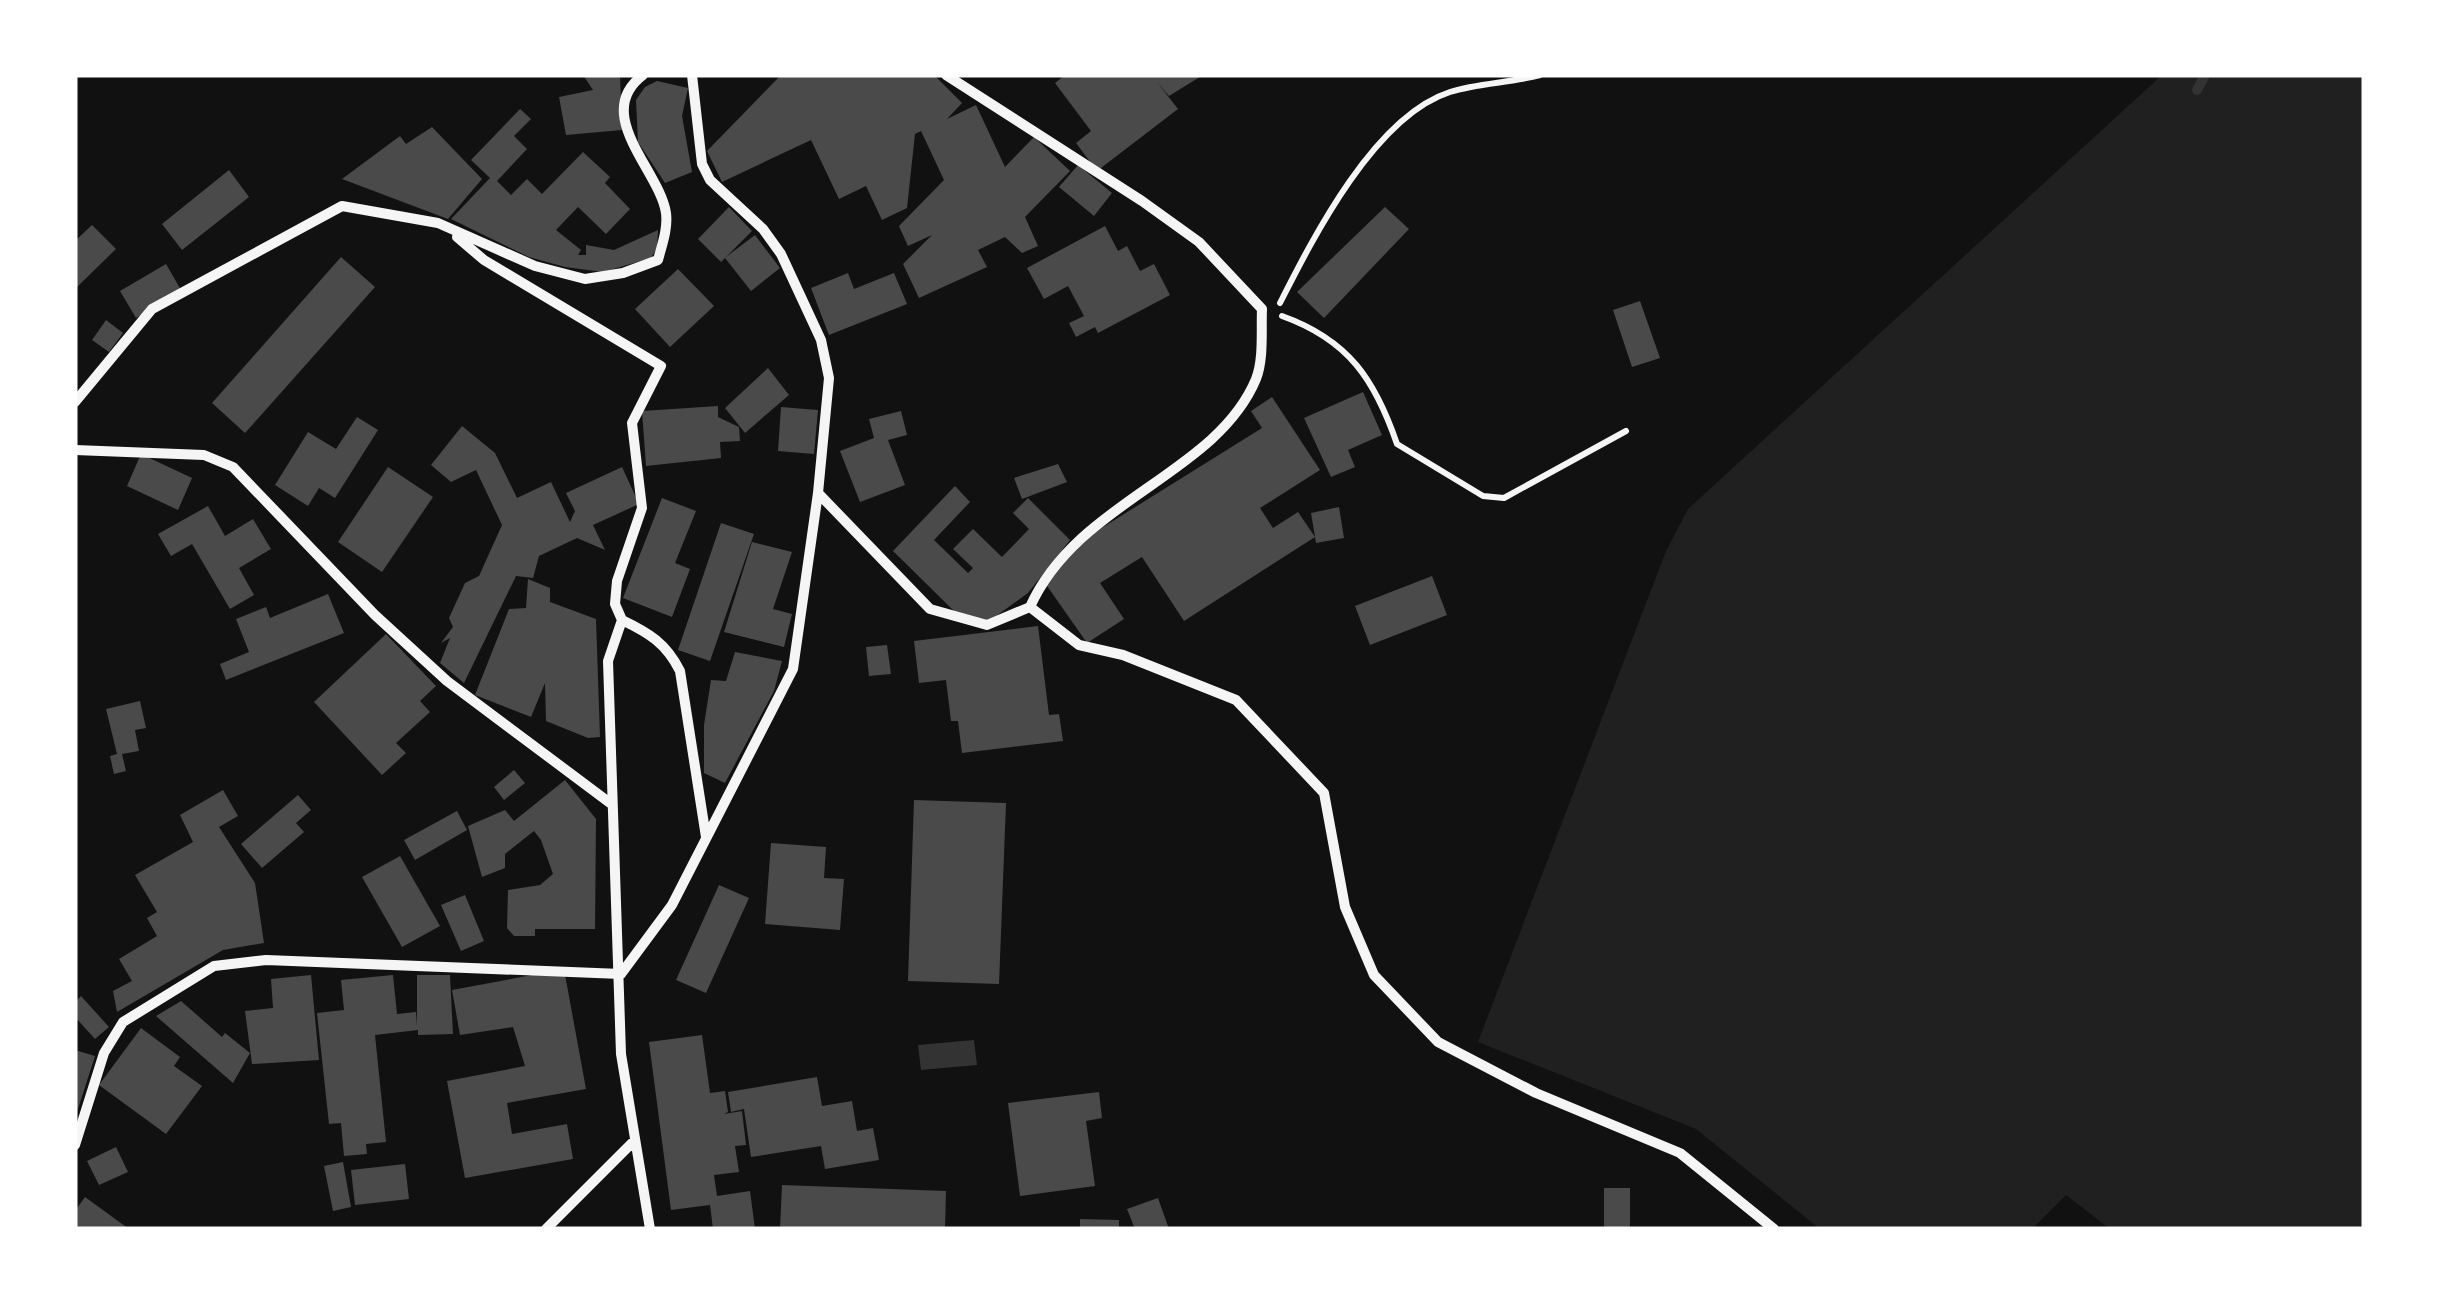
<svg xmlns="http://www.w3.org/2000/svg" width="2439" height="1304" font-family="Lato,sans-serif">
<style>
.green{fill:#202020}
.water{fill:#333}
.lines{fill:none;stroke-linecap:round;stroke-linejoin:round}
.stream{stroke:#333;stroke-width:10}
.building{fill:#4a4a4a}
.path{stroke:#f5f5f5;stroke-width:6}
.minor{stroke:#f5f5f5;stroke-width:10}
</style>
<rect width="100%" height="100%" fill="#111"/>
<!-- green -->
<path class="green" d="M2162,75H2364V1229H2110L2066,1195L2032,1229H1820L1696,1129L1478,1042L1666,551L1688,509Z"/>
<!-- water -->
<path class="water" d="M974,1040L977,1065L921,1070L918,1045Z"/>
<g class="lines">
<!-- stream -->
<path class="stream" d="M2197,90L2205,75"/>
</g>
<!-- building -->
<path class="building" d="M583,75H620L622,130L566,135L559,97L593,90Z
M781,75H934L962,103L947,119L976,105L1005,167L1034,137L1070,171L1025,217L1038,246L1022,253L1005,237L978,250L987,267L919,298L903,264L932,235L908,246L899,226L944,180L921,131L915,134L907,208L882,220L866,186L839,199L811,140L722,182L707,151Z
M1065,75L1167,77L1203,75L1169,96L1157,82L1178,109L1097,171L1076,143L1091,131L1055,83Z
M657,81L688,88L682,116L692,172L665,183L638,142L636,100L645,87Z
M520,109L531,119L514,136L527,149L497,181L511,195L527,179L542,194L583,152L610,177L605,183L630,209L606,234L578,207L556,230L581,250L578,255H586V245L614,250L658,230L657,248L651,258L603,272L565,267L529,257L451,219L490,178L471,160Z
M432,127L482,179L448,219L342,179L400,136L406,144Z
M1078,165L1112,193L1094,216L1059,187Z
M229,170L249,197L182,250L162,224Z
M729,207L752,231L726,257L755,235L780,268L751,291L725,258L721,262L698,239Z
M1385,207L1409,229L1324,318L1297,292Z
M92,225L116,249L75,289V241Z
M1105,226L1118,251L1127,246L1140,271L1154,264L1170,295L1098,333L1095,327L1076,337L1069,323L1084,316L1068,286L1044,299L1027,268Z
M341,257L375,287L245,433L212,403Z
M166,264L181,290L136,318L120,291Z
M678,269L714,306L670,347L635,309Z
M848,273L854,289L894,273L907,304L829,335L811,288Z
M1640,301L1660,358L1632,367L1613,310Z
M106,320L123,333L109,352L92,340Z
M768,368L789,395L745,433L725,408Z
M1363,392L1382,435L1348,450L1355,467L1331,477L1304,418Z
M1272,397L1320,470L1260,508L1273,528L1298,512L1315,537L1184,621L1142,557L1100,583L1124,619L1087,643L1045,583L1076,544L1262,428L1251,411Z
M718,406V417L739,427L740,441L720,442L721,458L646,466L642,411Z
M781,407L818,410L814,454L778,451Z
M901,411L907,435L888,440L905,485L860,502L840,451L874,438L869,419Z
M357,417L378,430L335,498L319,488L308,506L275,485L308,432L336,449Z
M462,426L495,453L517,498L551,482L570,522L575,511L566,493L622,467L639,504L593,525L605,550L577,538L539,556L533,578L516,576L464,683L440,663L450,638L441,643L453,627L449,618L465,583L479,576L502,525L476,470L451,482L431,465Z
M141,454L192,478L178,510L127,486Z
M1058,464L1067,482L1022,499L1014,478Z
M388,467L433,497L382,572L338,542Z
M955,486L970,502L934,540L968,573L973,568L953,549L973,529L1002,557L1029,529L1013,513L1028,498L1070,540L1028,593L985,624L954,611L893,551Z
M662,498L696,511L675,563L690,569L672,617L623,598Z
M208,506L225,536L253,519L271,549L239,568L254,595L230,609L192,544L171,556L158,534Z
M1339,507L1344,538L1316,543L1311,513Z
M721,523L754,534L710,661L678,650Z
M752,542L792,552L773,609L792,614L784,647L724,632Z
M1432,576L1447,615L1370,645L1355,606Z
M528,579L550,588V602L596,619L600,737L588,738L546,721L545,683L531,717L475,695L509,609L526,608Z
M328,594L344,633L226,680L220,664L249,652L236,619L266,607L270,618Z
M1038,626L1049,715L1059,714L1063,741L962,753L958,721H951L946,680L919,683L914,641Z
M386,634L436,686L420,701L430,712L396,743L406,753L382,775L314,702Z
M887,645L891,674L869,676L866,647Z
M735,652L782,661L774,691L725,783L704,773V725L711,680L726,681Z
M140,701L146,728L135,730L139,751L122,754L126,771L114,774L110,756L117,754L106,709Z
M514,770L525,783L504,800L494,787Z
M565,780L596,819L595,929H535V936H514L507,928L508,890L540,885L553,874L541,840L534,831L505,854V868L482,877L468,826L505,810L514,821Z
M223,790L238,816L219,827L255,883L264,943L223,950L117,1012L113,991L132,981L119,959L157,936L147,918L157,912L135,875L193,842L180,815Z
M298,795L311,810L296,823L304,832L262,868L241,844Z
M914,800L1006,803L999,984L908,981Z
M457,811L467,830L415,860L404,840Z
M771,843L826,847L824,878L844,879L840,930L765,924Z
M400,856L440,926L402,947L362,877Z
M719,885L749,898L706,993L676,980Z
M465,895L484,941L461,951L441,905Z
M564,969L586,1089L507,1103L512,1134L567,1124L573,1159L465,1178L447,1081L525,1066L513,1027L460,1035L452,990Z
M311,975L319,1060L252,1064L245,1011L273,1008L271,979Z
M393,975L397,1014L416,1012L417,1026V975H450L453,1034L418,1035V1030L375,1035L386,1142L366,1144L367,1154L344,1156L341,1123L329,1124L317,1013L344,1010L341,980Z
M81,996L109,1027L95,1039L75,1017V1002Z
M181,1001L222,1037L225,1033L250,1053L233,1083L156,1016Z
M141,1028L180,1057L174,1066L202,1086L166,1134L99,1085Z
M702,1035L710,1093L725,1091L728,1112L724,1114L742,1111L746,1145L735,1146L739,1172L714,1175L717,1196L750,1191L755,1229H713L710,1205L671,1210L649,1042Z
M75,1050L95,1056L76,1115H75Z
M817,1077L822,1106L852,1101L857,1131L873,1128L879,1160L825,1169L821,1146L751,1157L744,1109L731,1112L728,1092Z
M1099,1092L1102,1118L1086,1121L1095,1186L1020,1196L1008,1103Z
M116,1147L128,1172L99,1185L87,1161Z
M343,1162L351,1207L333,1211L324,1166Z
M405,1164L409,1199L355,1205L351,1170Z
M782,1185L946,1191L945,1229H780Z
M1604,1188H1630V1229H1604Z
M85,1197L129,1229H75V1211Z
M1158,1198L1169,1229H1135L1127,1209Z
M1080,1219L1119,1220V1229H1080Z"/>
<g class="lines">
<!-- path -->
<path class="path" d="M1280,303C1314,236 1375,116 1450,92C1479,83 1511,83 1540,75
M1282,316C1349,340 1375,380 1397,444L1483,496L1504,498L1626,431"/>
<!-- minor -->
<path class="minor" d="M946,75L1142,201L1199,242L1262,309C1261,330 1264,359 1256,379C1216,475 1078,500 1030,607
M457,237L484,260L661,366L632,423L642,508L617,581L615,604L622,620
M75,402L152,309L342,206L438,223L535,266L585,279L623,273L658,260C662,245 668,229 666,213C660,171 591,114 643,75
M75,450L204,455L233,467L375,615L447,681L610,803
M818,493L930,609L987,625L1030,607
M1030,607L1079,645L1123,655L1236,700L1324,793L1345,907L1374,975L1438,1042L1536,1093L1680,1153L1774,1229
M622,620L608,661L621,1054L650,1229
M622,620C649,633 666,643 680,671L706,837
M621,974L672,905L793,669L818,493L829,378L821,340L781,254L763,229L710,180L702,164L692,75
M75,1145L104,1053L123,1022L214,966L266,960L621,974
M546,1229L635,1140"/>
</g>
<!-- border -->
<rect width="2439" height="1304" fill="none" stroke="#ffffff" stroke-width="155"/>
</svg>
